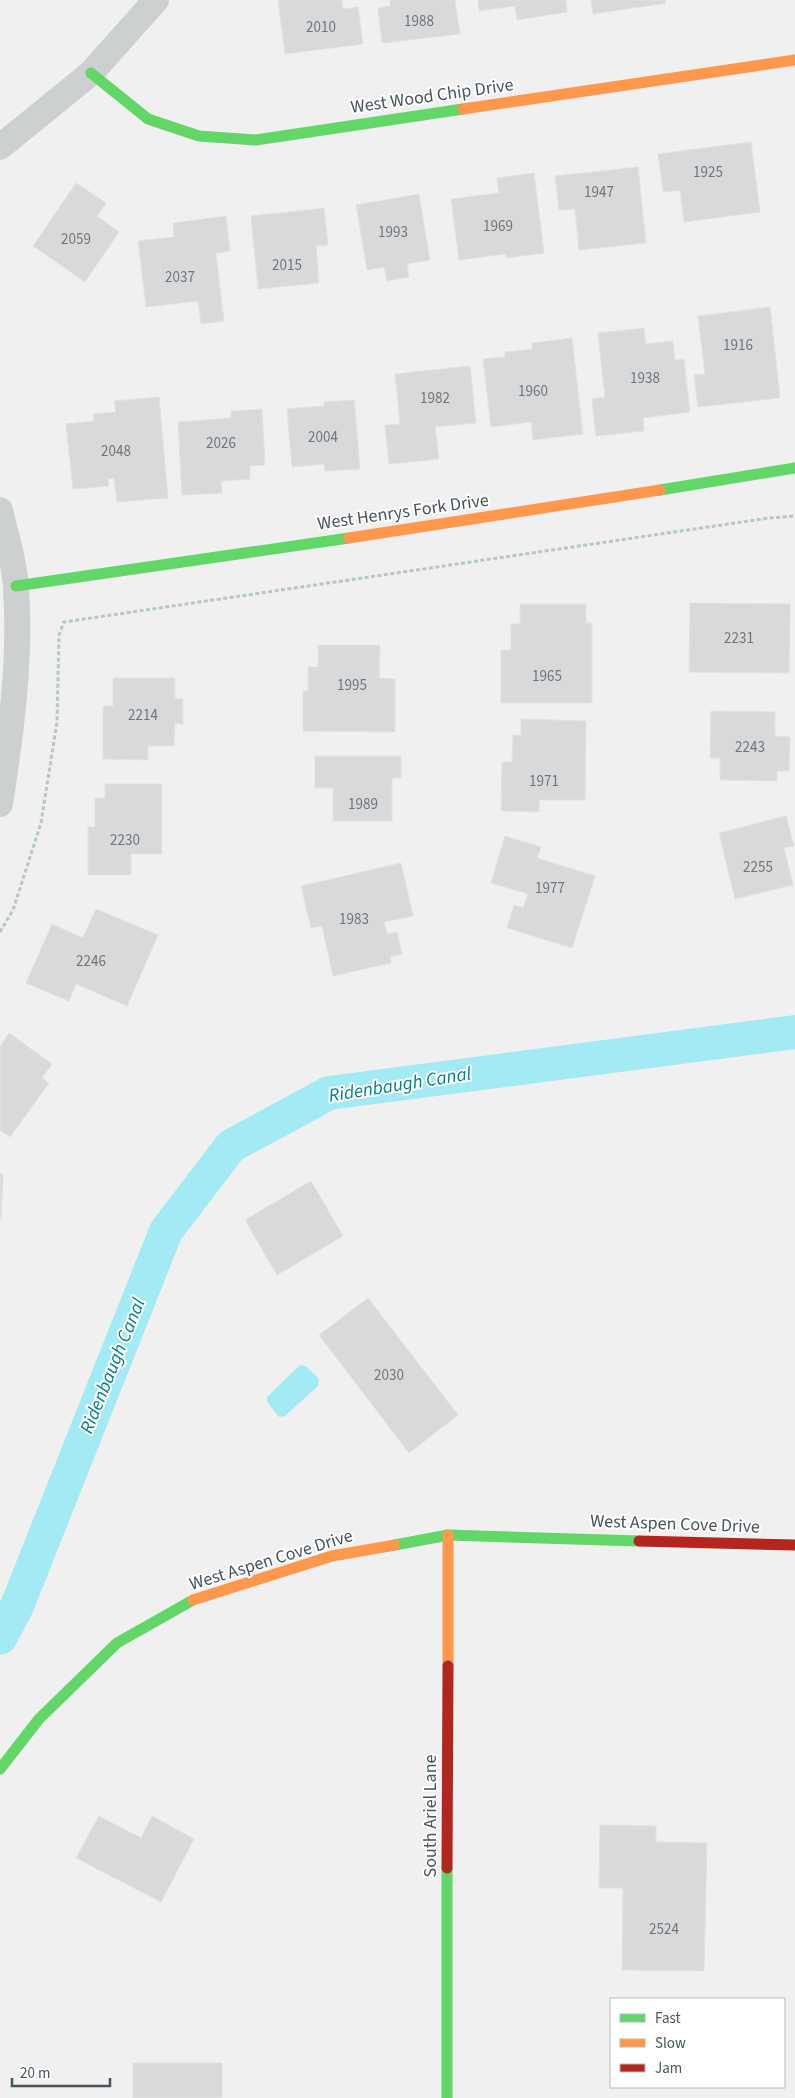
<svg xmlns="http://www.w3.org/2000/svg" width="795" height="2098" font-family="'Source Sans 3',sans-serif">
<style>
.water{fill:#a3ebf4}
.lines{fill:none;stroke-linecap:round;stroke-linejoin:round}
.canal{stroke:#a3ebf4;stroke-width:34}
.building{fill:#d8d9db;stroke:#e2e2e3}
.path{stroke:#b8c7c0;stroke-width:3;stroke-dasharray:4 2.5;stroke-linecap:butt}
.street{stroke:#ccd0d1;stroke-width:26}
.fast{stroke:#63d668;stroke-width:11}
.slow{stroke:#ff974d;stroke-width:11}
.jam{stroke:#b3261e;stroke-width:11}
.labels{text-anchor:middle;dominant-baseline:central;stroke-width:4;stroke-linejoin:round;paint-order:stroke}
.number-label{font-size:15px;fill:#6b777f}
.street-label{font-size:18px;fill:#45555f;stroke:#fff}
.water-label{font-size:19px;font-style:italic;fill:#047e8e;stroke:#fff}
</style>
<rect width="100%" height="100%" fill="#f1f0f0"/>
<!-- water -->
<path class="water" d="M300,1365L306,1366L319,1379L318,1386L285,1416L279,1417L267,1402V1397Z"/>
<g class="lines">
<!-- canal -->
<path class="canal" d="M0,1638L17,1606L166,1231L231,1146L329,1093L795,1032"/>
</g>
<!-- building -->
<path class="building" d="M278,0H342L343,9L358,7L363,44L285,54Z
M390,0H455L460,34L382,43L378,8L390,6Z
M478,0H566L567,12L517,20L515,6L479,11Z
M591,0H665L666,3L593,14Z
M751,142L760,212L684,222L680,190L663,192L658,154Z
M638,167L646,243L579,250L575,209L559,210L555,176Z
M534,173L544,253L507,258L506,254L459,260L451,199L499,193L497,178Z
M76,183L106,203L97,216L119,232L85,282L33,246Z
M419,194L430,260L407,264L409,277L387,281L384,267L367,270L356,205Z
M324,208L328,245L316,246L319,283L258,289L251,216Z
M226,216L230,251L216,253L224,321L201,324L198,301L146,307L138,241L174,237L173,223Z
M770,307L780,398L698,407L694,375L705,374L698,316Z
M644,328L646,344L673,341L675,360L684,359L690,412L643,418L644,431L596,436L592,399L605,397L598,333Z
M572,338L583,434L533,440L531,422L491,427L483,359L505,357V352L532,349V343Z
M470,366L476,423L435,427L439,459L389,464L385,425L400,424L395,374Z
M159,397L168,498L117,502L114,478L108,479L109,486L73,489L66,424L94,421L93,414L116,412L114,401Z
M354,400L360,469L325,471L324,464L292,467L287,409L324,406V402Z
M262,409L265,465L250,466V479L221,481L222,493L182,495L178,422L231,418V411Z
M690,603L790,604L789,673L689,672Z
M520,604H586V623H592V703H501V650H511V624H520Z
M318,645H380L379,678L395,679V732L303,731V691H308V667H318Z
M113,678H175V699H183V724L175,723L174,746H148V760L103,759V706H113Z
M711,711L775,712V736L790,737L789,771H777V781L720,780V758H710Z
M521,719L586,721L585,800H539V812L501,811L502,762H512L513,735H521Z
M315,756H401V778H392V821H333V788H315Z
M105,784H162V854H131V875H88V827H95V798H105Z
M786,816L794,846L784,848L793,885L735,899L719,833Z
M505,836L541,847L537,858L595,876L572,948L507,928L514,905L523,908L528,894L491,883Z
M401,863L413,916L384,922L387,934L397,932L402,954L390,957L391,963L333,976L322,926L311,928L301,886Z
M96,909L158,935L127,1006L76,984L69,1001L26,983L52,924L83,938Z
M9,1033L52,1064L42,1078L49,1083L10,1137L0,1130V1046Z
M0,1173L3,1174L1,1219H0Z
M311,1181L343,1236L277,1275L245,1220Z
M368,1298L458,1415L409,1453L319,1335Z
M99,1816L141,1838L152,1816L194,1839L161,1902L76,1858Z
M600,1825L656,1826V1842L707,1843L704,1971L622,1970L623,1888H599Z
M133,2063H222V2098H133Z"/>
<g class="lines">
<!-- path -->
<path class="path" d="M0,932L13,910L41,823L57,722L59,635L64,622L769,518L795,516"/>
<!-- street -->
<path class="street" d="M0,147L91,73L156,0
M0,510C5,534 15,563 16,588C21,660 11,733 0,804"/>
<!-- fast -->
<path class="fast" d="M91,73L148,119L199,136L256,140L463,109
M660,490L795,468
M16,586L349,538
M395,1545L448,1535L639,1541
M0,1769L39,1719L117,1643L193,1600
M447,2098V1868"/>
<!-- slow -->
<path class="slow" d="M463,109L795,60
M349,538L660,490
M193,1600L332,1556L395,1545
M448,1666V1535"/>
<!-- jam -->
<path class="jam" d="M639,1541L795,1545
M447,1868L448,1666"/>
</g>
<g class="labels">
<!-- number labels -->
<g class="number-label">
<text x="419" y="21">1988</text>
<text x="321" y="27">2010</text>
<text x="708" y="172">1925</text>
<text x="599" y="192">1947</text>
<text x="498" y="226">1969</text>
<text x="393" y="232">1993</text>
<text x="76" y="239">2059</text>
<text x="287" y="265">2015</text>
<text x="180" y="277">2037</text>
<text x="738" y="345">1916</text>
<text x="645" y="378">1938</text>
<text x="533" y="391">1960</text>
<text x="435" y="398">1982</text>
<text x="323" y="437">2004</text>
<text x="221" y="443">2026</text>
<text x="116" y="451">2048</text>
<text x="739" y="638">2231</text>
<text x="547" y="676">1965</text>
<text x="352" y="685">1995</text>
<text x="143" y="715">2214</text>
<text x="750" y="747">2243</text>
<text x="544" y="781">1971</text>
<text x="363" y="804">1989</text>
<text x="125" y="840">2230</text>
<text x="758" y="867">2255</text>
<text x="550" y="888">1977</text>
<text x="354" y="919">1983</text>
<text x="91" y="961">2246</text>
<text x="389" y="1375">2030</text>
<text x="664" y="1929">2524</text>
</g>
<!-- street labels -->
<g class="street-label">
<text transform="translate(432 96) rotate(-8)">West Wood Chip Drive</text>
<text transform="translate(403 512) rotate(-8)">West Henrys Fork Drive</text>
<text transform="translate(675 1524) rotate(2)">West Aspen Cove Drive</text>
<text transform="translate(271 1560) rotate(-17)">West Aspen Cove Drive</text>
<text transform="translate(430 1816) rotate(-90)">South Ariel Lane</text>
</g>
<!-- water labels -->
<g class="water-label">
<text transform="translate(400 1085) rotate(-9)">Ridenbaugh Canal</text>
<text transform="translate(113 1366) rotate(-68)">Ridenbaugh Canal</text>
</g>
</g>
<!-- legend -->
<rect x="610" y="1998" width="175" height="90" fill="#ffffff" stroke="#b5bbbf"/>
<rect x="620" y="2014" width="25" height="8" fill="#63d668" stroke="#b5bbbf"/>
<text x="655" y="2023" font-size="15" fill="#45555f">Fast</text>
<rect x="620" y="2039" width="25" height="8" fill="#ff974d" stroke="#b5bbbf"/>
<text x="655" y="2048" font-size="15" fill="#45555f">Slow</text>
<rect x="620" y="2064" width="25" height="8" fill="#b3261e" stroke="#b5bbbf"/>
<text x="655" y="2073" font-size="15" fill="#45555f">Jam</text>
<!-- scale -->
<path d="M12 2078v8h98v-8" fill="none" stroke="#45555f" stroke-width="2.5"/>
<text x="20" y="2078" font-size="15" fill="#45555f" stroke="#ffffff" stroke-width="4" paint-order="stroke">20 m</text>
</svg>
